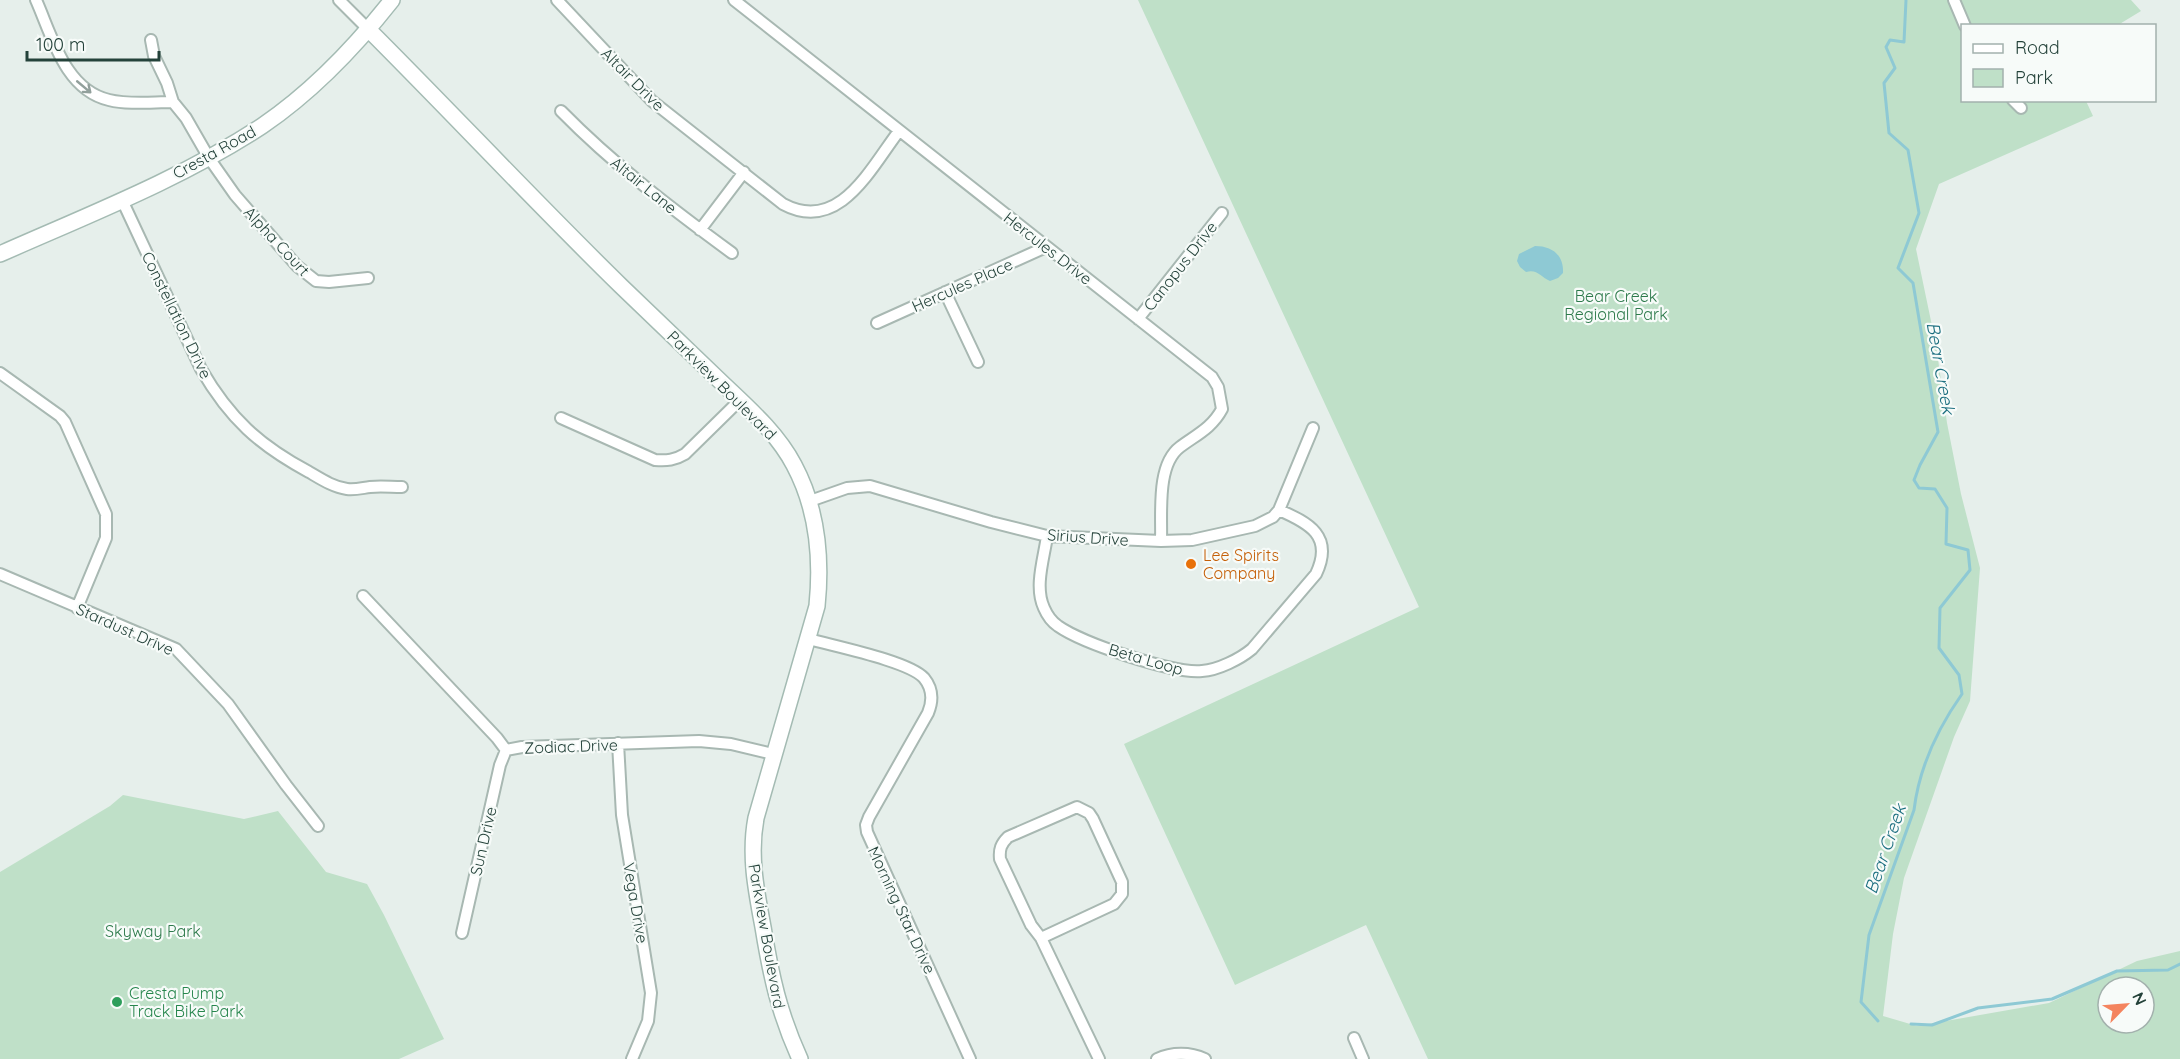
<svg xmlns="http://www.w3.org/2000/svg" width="2180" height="1059" font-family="Quicksand,sans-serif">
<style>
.green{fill:#bfe0c8;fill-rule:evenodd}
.water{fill:#8ec9d4}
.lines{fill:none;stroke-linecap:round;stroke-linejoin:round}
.stream{stroke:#8ec9d4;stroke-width:3}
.street-casing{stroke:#a8b8b2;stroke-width:14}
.secondary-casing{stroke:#a4bbb3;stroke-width:18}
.street{stroke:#fff;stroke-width:10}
.secondary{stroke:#fff;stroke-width:15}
.oneway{stroke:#92a09c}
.food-dot{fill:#e8710a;stroke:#f7fbf9;stroke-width:2}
.leisure-dot{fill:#2e9e5b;stroke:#f7fbf9;stroke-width:2}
.labels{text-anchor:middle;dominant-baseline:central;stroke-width:4.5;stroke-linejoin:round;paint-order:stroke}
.street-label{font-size:16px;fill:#24423a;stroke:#f7fbf9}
.park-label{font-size:16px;fill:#2d7a4b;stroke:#f7fbf9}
.food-label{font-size:16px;fill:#c56008;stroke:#f7fbf9;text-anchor:start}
.leisure-label{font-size:16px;fill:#27864d;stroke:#f7fbf9;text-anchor:start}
.water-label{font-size:18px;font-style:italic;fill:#1c6f80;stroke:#f7fbf9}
</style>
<rect width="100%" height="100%" fill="#e6efeb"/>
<!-- green -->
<path class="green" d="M1138,0H2131L2141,11L2118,25L1962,26V100L2086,101L2093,116L1939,184L1916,249L1936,345L1947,423L1961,494L1980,568L1970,701L1954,737L1904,878L1893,934L1883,1016L1917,1026L2049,1003L2137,961L2180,951V1059H1428L1366,925L1235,985L1124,744L1419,607ZM2108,987H2144V1023H2108Z
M123,795L244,819L278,811L326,872L367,884L384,915L444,1039L399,1059H0V872L110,806Z"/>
<!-- water -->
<path class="water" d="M1535,246C1552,246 1564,255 1563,273L1558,278L1550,281C1540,277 1538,269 1526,272L1520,267L1517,261L1519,254Z"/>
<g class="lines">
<!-- stream -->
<path class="stream" d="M1878,1021L1861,1002L1869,935L1914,810C1919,769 1938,728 1962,694L1959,675L1939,648L1940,608L1970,570L1968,550L1946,544L1947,508L1935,489L1919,488L1914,480L1920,465L1938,432L1913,283L1898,268L1919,213L1908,150L1889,133L1884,83L1895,68L1886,47L1890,40L1904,42L1906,0
M1911,1024L1932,1025L1978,1008L2052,999L2117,971L2168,970L2180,964"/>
<defs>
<path id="street" d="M36,0C52,36 65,90 109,100C129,105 152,102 173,102
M339,0L369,30
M557,0L652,101L783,204C839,234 870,169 899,131
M734,0L1212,377L1218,387L1222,409C1212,428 1196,435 1180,447C1156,465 1162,514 1161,541
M1954,0L1965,26
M151,40L154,56L167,83L173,102L186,118L209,158L235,195L297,266L316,281L329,282L368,278
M2013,100L2021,108
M561,111C613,164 672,209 732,253
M122,200L201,369C230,419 259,445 309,472C321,479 333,487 347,489C355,490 362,488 370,487C380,486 391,487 402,487
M700,230L744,172
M945,292L978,362
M1138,319L1222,213
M877,323L1046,247
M0,373L60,416L65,422L106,514V538L77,608
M561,418L655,460C667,461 675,460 685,454L740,400
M810,501L847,488L870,486L991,522L1047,536L1161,541L1192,540L1255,526L1273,517L1279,510L1313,428
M1047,536C1044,558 1034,587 1044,608C1047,615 1052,622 1058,626C1082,643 1173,674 1202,671C1218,670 1240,659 1252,649L1316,574C1334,536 1309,523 1279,510
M0,574L176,649L228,704L286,785L318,826
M363,596L497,738L506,750L522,747L699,741L731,744L773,754
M809,639C833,646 909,661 924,678C933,689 933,701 928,713L869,817L866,825L867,832L970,1059
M618,743L622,815L651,993L648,1021L632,1059
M1077,807L1089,813L1093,819L1122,882V894L1114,904L1041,938L1031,925L1000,859C999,849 1001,844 1008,837Z
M462,933L500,765L506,750
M1041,938L1099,1059
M1354,1038L1363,1059
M1157,1059C1172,1052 1190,1052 1205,1059"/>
<path id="secondary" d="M369,30C454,115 535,202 621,286C653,317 686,348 719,380C746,406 776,431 794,465C817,508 822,557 817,606L756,818C749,855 756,890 763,927C771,976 779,1013 800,1059
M0,254C88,215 181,179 262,126C312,92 355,47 392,0"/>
</defs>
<!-- street casing -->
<use href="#street" class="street-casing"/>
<!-- secondary casing -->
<use href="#secondary" class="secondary-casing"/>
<!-- street -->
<use href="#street" class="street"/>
<!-- secondary -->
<use href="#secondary" class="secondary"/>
</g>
<!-- one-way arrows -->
<defs><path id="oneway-shaft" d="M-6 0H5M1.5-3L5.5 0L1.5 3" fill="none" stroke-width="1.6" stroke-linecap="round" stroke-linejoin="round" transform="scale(1.5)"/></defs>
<use class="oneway" href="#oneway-shaft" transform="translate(84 87) rotate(40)"/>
<!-- markers -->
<circle class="food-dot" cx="1191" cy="564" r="6"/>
<circle class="leisure-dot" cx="117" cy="1002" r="6"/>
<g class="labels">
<!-- street labels -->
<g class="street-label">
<text transform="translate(633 79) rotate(45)">Altair Drive</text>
<text transform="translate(214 152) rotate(-29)">Cresta Road</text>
<text transform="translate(644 185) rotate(39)">Altair Lane</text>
<text transform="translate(277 241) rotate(47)">Alpha Court</text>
<text transform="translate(1048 248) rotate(38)">Hercules Drive</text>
<text transform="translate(1180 266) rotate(-52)">Canopus Drive</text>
<text transform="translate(962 285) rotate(-24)">Hercules Place</text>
<text transform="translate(177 315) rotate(64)">Constellation Drive</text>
<text transform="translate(722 385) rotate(45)">Parkview Boulevard</text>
<text transform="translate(1088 537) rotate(4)">Sirius Drive</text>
<text transform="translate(125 629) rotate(24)">Stardust Drive</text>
<text transform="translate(1146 659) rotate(16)">Beta Loop</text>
<text transform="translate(571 746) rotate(-2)">Zodiac Drive</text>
<text transform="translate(483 841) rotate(-77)">Sun Drive</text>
<text transform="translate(636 903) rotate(80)">Vega Drive</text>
<text transform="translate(902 910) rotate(65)">Morning Star Drive</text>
<text transform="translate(767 936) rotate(80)">Parkview Boulevard</text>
</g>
<!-- park labels -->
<g class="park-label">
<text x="1616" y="296">Bear Creek<tspan x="1616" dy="18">Regional Park</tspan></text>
<text x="153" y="931">Skyway Park</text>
</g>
<!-- food labels -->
<g class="food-label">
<text x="1203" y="555">Lee Spirits<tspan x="1203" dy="18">Company</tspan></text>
</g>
<!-- leisure labels -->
<g class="leisure-label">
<text x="129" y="993">Cresta Pump<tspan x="129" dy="18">Track Bike Park</tspan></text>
</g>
<!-- water labels -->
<g class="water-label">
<text transform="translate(1941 368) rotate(80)">Bear Creek</text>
<text transform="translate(1885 849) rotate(-71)">Bear Creek</text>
</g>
</g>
<!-- legend -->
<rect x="1961" y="24" width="195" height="78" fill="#f7fbf9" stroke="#a3b1ad" stroke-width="1.5"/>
<rect x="1973" y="44" width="30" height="9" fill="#ffffff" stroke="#a3b1ad" stroke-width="1.5"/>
<text x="2015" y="54" font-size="18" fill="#24423a">Road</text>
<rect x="1973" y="69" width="30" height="18" fill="#bfe0c8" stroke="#a3b1ad" stroke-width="1.5"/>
<text x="2015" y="84" font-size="18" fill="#24423a">Park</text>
<!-- north arrow -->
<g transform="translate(2126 1005) rotate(65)"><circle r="28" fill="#f7fbf9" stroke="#a3b1ad" stroke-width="1.5"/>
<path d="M0-4.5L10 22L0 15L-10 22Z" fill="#f4845f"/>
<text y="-9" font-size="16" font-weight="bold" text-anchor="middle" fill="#24423a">N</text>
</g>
<!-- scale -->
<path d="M27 51v9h132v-9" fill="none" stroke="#24423a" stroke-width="3"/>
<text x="36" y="51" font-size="18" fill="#24423a" stroke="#f7fbf9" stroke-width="4.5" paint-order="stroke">100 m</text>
</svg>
